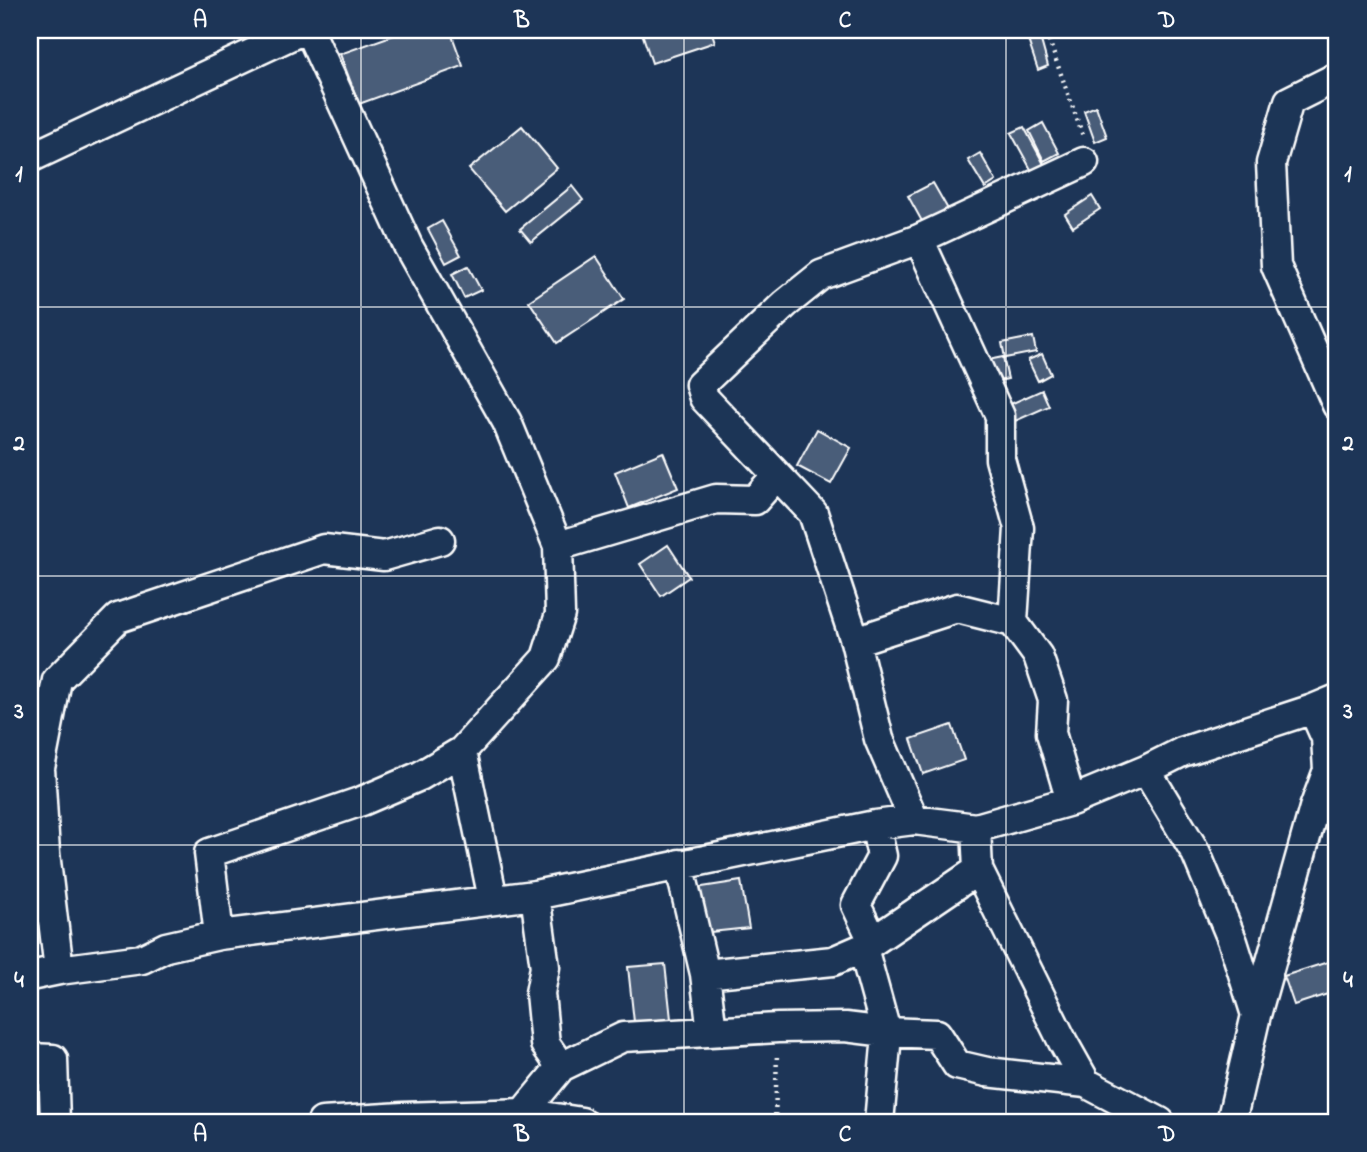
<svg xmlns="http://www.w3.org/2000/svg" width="1367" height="1152" font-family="'Indie Flower',sans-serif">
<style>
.building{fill:#4a5d79;stroke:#fff;stroke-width:2}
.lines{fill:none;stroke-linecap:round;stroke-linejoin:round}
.minor-casing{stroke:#fff;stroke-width:33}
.path{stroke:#fff;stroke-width:4.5;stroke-dasharray:2 5;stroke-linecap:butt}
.minor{stroke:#1d3557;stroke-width:28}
.grid{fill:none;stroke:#fff;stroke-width:2;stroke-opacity:0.55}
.neatline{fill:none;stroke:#fff;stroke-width:2.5}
.grid-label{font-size:23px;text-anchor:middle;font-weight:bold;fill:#fff}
</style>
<rect width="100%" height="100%" fill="#1d3557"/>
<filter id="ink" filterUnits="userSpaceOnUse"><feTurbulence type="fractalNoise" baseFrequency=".0143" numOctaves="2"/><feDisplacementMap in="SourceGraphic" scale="14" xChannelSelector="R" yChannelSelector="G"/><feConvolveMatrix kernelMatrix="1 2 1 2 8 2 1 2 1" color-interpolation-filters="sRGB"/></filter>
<g filter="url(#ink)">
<!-- building -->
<path class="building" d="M408,30H450L463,66L359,104L340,54Z
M641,30H711L715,42L652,63Z
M1040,37L1048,66L1038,70L1028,40Z
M1096,106L1107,137L1095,142L1084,111Z
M1043,123L1059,153L1044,161L1029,131Z
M522,126L557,168L505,211L469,169Z
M1024,127L1046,168L1034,175L1011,133Z
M980,153L996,181L985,188L968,160Z
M933,183L949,211L924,225L908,196Z
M572,186L583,200L531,242L520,229Z
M1092,196L1100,209L1073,227L1065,214Z
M442,221L461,255L446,263L428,229Z
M596,256L624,299L557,343L529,301Z
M468,266L481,290L464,298L452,274Z
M1033,337L1036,352L1005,358L1002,343Z
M1042,354L1051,374L1038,381L1028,360Z
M1003,357L1008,379L993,382L988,360Z
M1042,390L1049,406L1013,422L1006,406Z
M817,429L851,448L831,484L797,466Z
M663,452L678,488L629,508L615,472Z
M668,545L689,577L661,596L640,564Z
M952,725L964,760L923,774L911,739Z
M741,881L749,928L701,933L689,889Z
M1337,959V991L1294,1005L1284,976Z
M665,964L671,1019L634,1022L628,967Z"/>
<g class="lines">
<defs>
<path id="minor" d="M1337,77L1289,101L1271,163L1276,266L1337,405
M30,158L302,30
M919,239L1000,416V459L1019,528L1013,622
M558,546L716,499L755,500L777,475
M855,641L957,608L1013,622L1038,656L1053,700L1051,733L1071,801
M462,751L493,899
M1146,770L1196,853L1233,942L1256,1015
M914,820L879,739L855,641L813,513L704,398L700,385L785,304L821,275L919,239L1084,162
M976,828L978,870L1063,1042L1086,1083
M679,864L705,974L712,1032
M535,895L545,967L540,993L545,1044L561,1067
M219,935L209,853L362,801L420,776L462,751L546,658L560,614L558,546L507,422L408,246L309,30
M873,941L856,905L882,856L875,825
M863,948L887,1035L879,1122
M59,970L45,853L40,768L57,680L118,618L324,549L384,556L440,540
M705,974L833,961L863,948L978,870
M30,976L59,970L142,959L166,947L219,935L535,895L875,825L914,820L976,828L1071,801L1146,770L1182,752L1313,709
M30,1058L53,1059L55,1122
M523,1113L561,1067L623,1037L778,1028L845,1027L886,1032L937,1034L957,1065L987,1072L1086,1083L1160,1122
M322,1122L403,1117L523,1113L582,1122
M1231,1122L1256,1015L1314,808L1328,770L1326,738L1313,709L1337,699"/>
</defs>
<!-- minor casing -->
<use href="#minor" class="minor-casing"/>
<!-- path -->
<path class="path" d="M1041,30L1046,32L1084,139
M775,1122L777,1053"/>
<!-- minor -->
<use href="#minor" class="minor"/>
</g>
</g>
<!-- grid -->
<path class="grid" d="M361,30V1122M684,30V1122M1006,30V1122M30,307H1337M30,576H1337M30,845H1337"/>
<!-- margin -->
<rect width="1367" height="1152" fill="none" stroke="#1d3557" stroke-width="77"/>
<rect x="38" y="38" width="1290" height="1076" class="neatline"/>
<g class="grid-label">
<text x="200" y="27">A</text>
<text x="522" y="27">B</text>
<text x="845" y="27">C</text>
<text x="1167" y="27">D</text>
<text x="19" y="181">1</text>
<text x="1348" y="181">1</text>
<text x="19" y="450">2</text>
<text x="1348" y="450">2</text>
<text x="19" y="718">3</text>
<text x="1348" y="718">3</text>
<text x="19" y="987">4</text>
<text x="1348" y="987">4</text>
<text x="200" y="1141">A</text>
<text x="522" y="1141">B</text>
<text x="845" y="1141">C</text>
<text x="1167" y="1141">D</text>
</g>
</svg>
